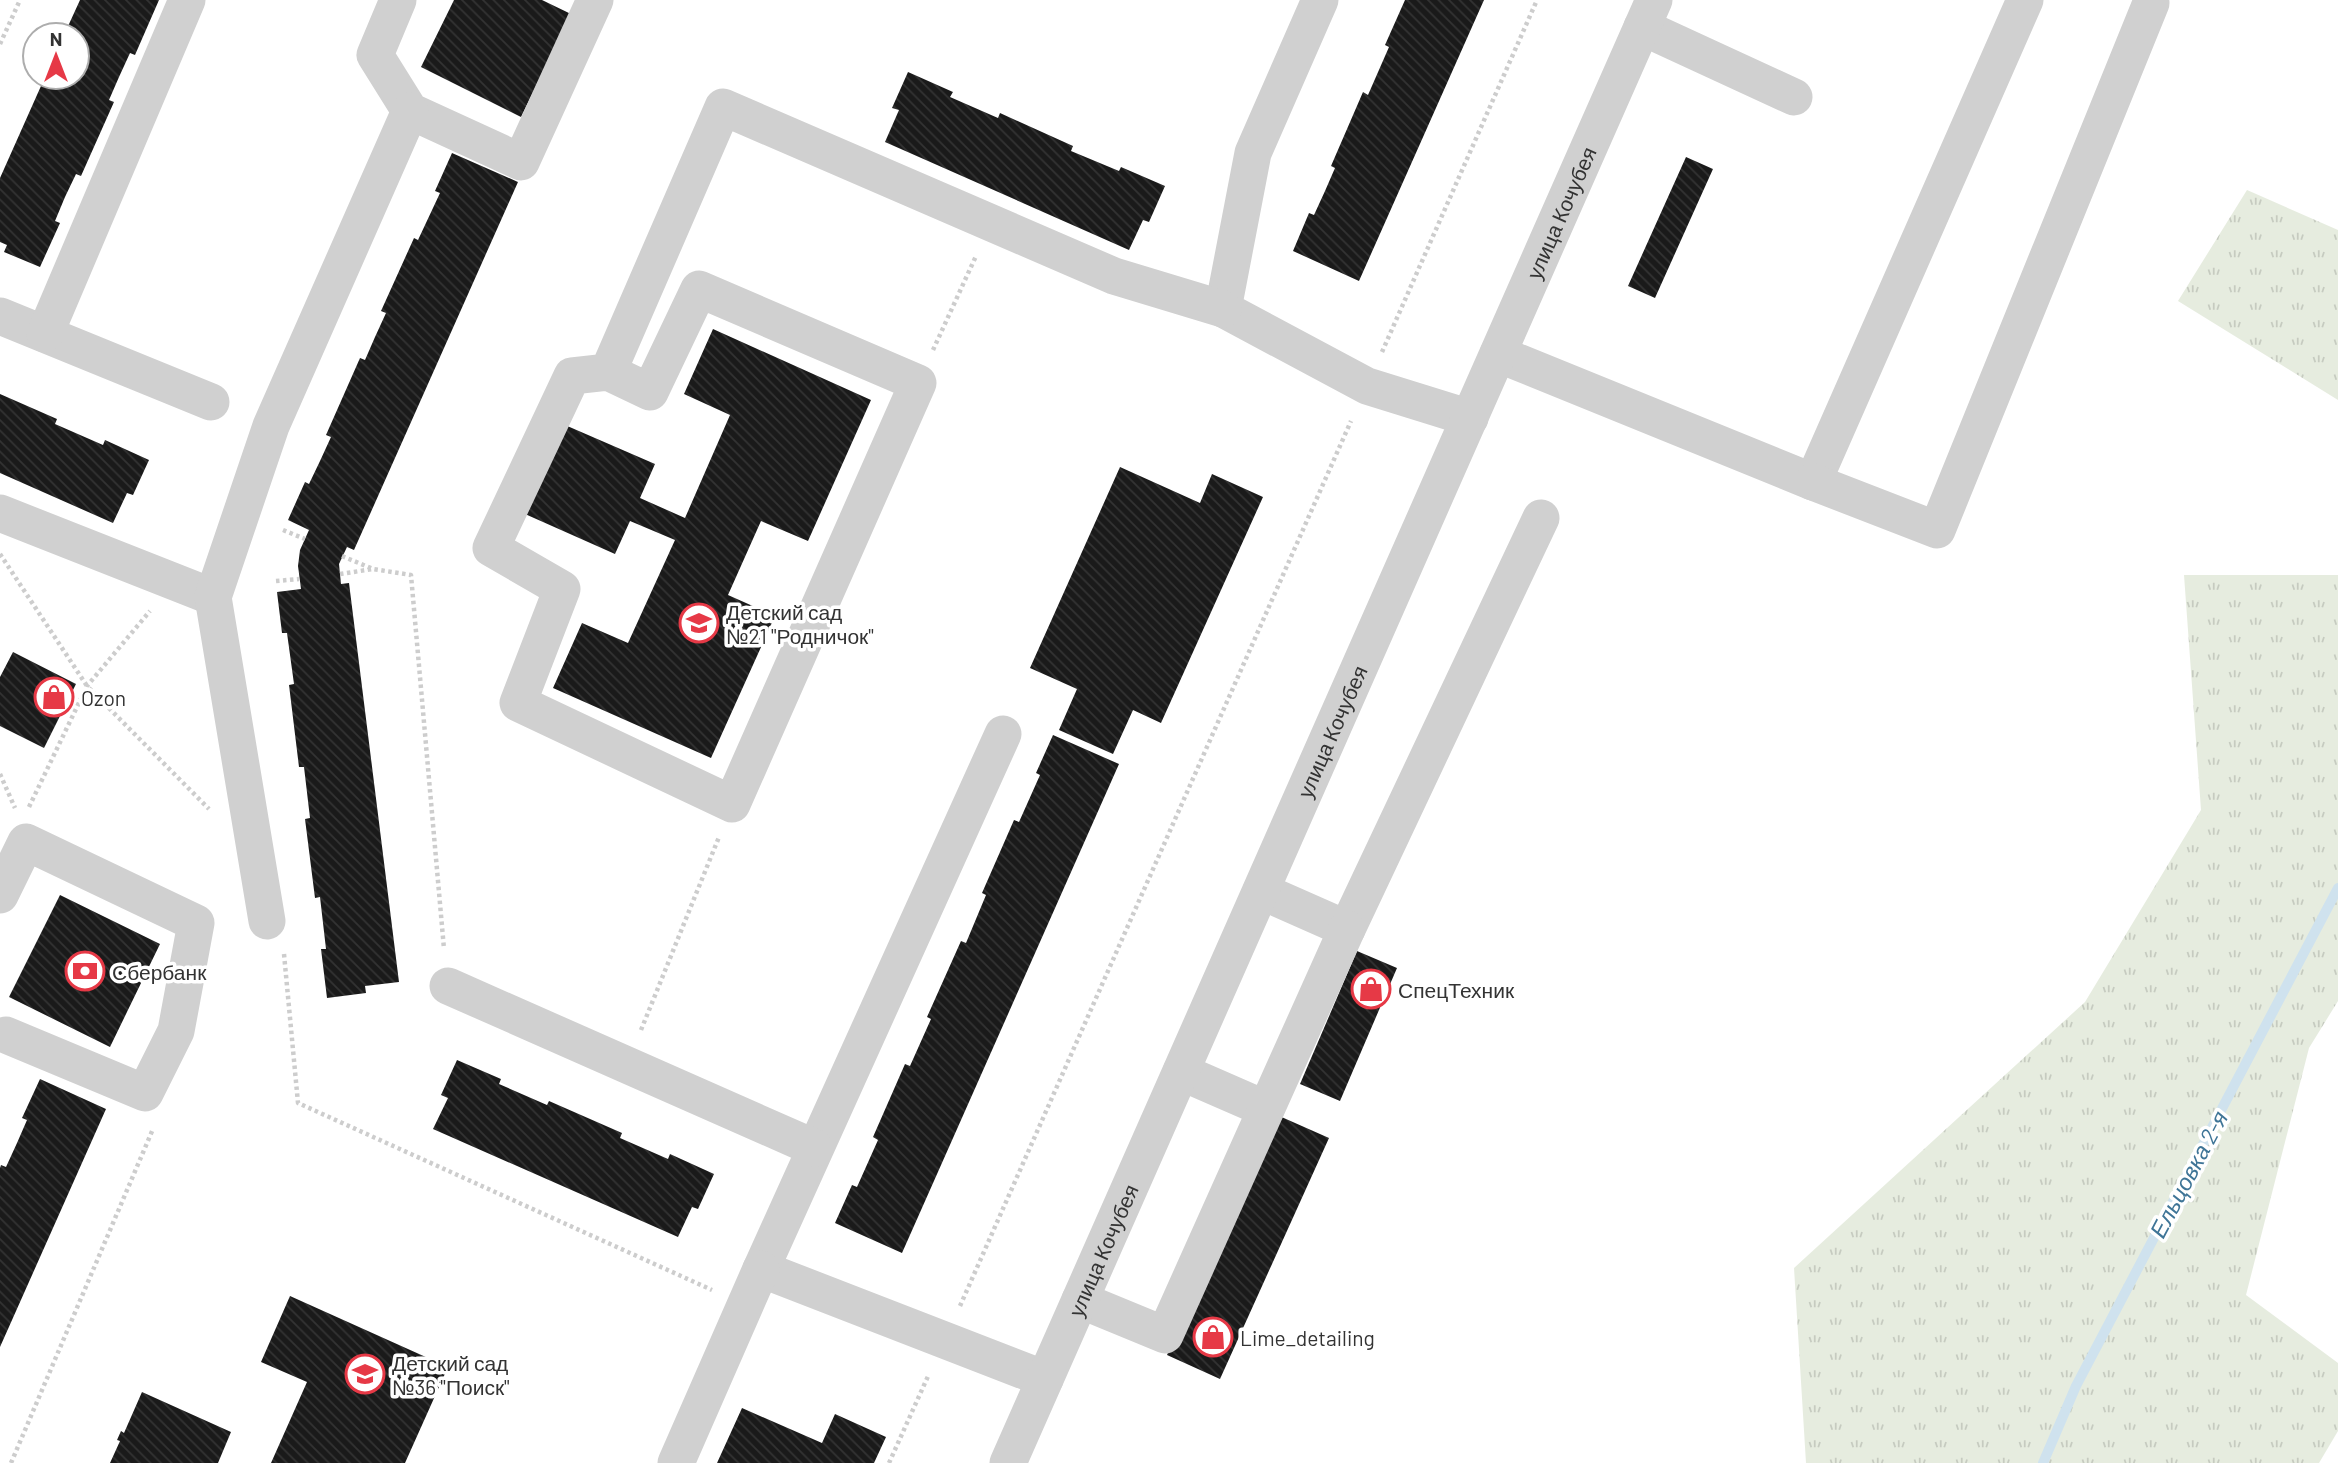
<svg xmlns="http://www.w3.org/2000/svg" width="2338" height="1463" font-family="Barlow,sans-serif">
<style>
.grass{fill:url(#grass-tufts)}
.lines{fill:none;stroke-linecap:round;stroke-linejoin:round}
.stream{stroke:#cfe2ee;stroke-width:10}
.building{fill:url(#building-back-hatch)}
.path{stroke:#cdcdcd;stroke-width:4.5;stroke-dasharray:3.5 3.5;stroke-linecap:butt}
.minor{stroke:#d0d0d0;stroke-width:37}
.labels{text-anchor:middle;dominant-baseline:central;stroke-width:7;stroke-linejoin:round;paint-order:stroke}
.street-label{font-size:21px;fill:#333;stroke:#fff}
.poi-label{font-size:21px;fill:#333;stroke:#fff;text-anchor:start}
.water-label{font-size:23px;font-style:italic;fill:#3f7597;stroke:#fff}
</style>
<defs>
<pattern id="grass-tufts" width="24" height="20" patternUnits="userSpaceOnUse" patternTransform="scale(1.75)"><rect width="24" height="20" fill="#e6ecdf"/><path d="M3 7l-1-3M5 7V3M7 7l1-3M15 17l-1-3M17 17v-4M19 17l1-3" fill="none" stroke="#c6cbc0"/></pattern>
<pattern id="building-back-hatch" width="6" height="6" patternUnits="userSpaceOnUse" patternTransform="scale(1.75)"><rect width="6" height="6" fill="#1a1a1a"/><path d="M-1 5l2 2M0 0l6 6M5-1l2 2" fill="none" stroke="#333"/></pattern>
</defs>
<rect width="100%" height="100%" fill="#fff"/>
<!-- grass -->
<path class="grass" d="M2247,190L2338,230V400L2178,301Z
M2184,575H2338V1001L2309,1048L2246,1295L2338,1363V1431L2319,1463H1806L1794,1268L2085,1002L2201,810Z"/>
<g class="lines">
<!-- stream -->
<path class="stream" d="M2043,1463L2076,1386L2338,888"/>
</g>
<!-- building -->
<path class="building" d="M80,0H159L135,55L130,53L119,77L109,100L114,102L81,176L76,174L65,197L55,221L60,223L40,267L4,252L7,245L0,242V178L45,77H77V35H64Z
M454,0H542L571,14L521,117L421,67Z
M1405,0H1484L1359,281L1293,251L1309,213L1314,215L1325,191L1335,168L1331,166L1363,92L1368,95L1389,47L1385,45Z
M908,72L953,92L950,97L998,118L1000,113L1073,146L1071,151L1119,171L1121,167L1165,186L1149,222L1143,220L1129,250L885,142L899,110L892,108Z
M452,153L518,182L354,550L347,547L339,564L341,584L349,583L399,982L365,986L366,993L327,998L321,949H326L320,897L315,898L305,819L310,818L304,767H299L289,685L294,684L287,633H282L277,592L301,589L298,566L300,550L309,530L288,520L305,482L309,484L320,461L331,437L326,435L360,358L365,360L375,337L386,313L381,311L414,238L418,240L440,193L435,191Z
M1686,157L1713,169L1655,298L1628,286Z
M713,329L871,400L808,541L761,521L728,595L775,616L711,758L553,688L582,623L628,643L675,540L630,521L615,554L525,514L565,425L655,464L640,498L685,518L730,415L684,394Z
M0,394L57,419L55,424L103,445L105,440L149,460L133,495L127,493L113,523L0,473Z
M1120,467L1200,503L1212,474L1263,497L1161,723L1133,710L1113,754L1059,730L1077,689L1030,668Z
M13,652L76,684L44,748L0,726V677Z
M1053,735L1119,764L902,1253L835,1223L852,1185L857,1187L878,1140L873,1137L905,1064L910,1066L931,1019L927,1017L961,941L966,943L986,895L982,893L1014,820L1019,822L1040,775L1036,773Z
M60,895L160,944L110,1047L9,997Z
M1357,951L1397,968L1340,1101L1300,1084Z
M457,1060L501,1079L499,1084L547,1105L549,1101L622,1133L620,1138L668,1159L670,1154L714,1174L698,1209L692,1207L678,1237L433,1129L448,1098L441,1095Z
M40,1079L106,1109L0,1347V1168L1,1165L6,1167L17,1143L27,1120L22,1118Z
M1277,1115L1329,1138L1220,1379L1167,1355Z
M290,1296L448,1367L405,1463H271L307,1382L261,1362Z
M142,1392L231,1432L218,1463H110L120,1441L117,1440L121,1431L124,1433Z
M742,1408L822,1443L835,1414L886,1437L874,1463H717Z"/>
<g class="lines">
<!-- path -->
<path class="path" d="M0,44L20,0
M933,350L976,256
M1382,352L1537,0
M283,530L305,539
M0,554L87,686L209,809
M342,556L373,569L411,575L444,949
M340,574L373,569
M276,581L299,579
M0,774L15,808
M29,807L87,686L150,611
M284,954L298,1103L712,1290
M641,1030L719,837
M960,1306L1351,421
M11,1463L153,1129
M889,1463L929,1374"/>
<!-- minor -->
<g class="minor">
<path d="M398,0L375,55L410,111L521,162L595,0"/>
<path d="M1320,0L1253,153L1223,309L1367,386L1470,418"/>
<path d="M1642,27L1794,97"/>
<path d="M0,316L211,402"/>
<path d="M45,334L187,0"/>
<path d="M1498,354L1813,482L2025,0"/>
<path d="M608,372L650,392L699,289L918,383L732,804L518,703L562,589L491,548L572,376L608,372L723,107L1114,276L1223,309"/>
<path d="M1813,482L1937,530L2151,3"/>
<path d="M0,513L213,597"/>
<path d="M1003,734L761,1269L1045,1379"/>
<path d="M1261,891L1347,929L1541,518"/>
<path d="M0,895L26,842L196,923L176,1031L145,1093L6,1035"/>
<path d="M267,921L213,597L271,426L410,111"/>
<path d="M448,986L815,1148"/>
<path d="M1181,1072L1266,1109"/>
<path d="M1080,1300L1165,1335L1347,929"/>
<path d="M676,1463L761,1269"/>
<path id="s1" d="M1008,1463L1654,0"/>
</g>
</g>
<!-- icons -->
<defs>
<symbol id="school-ring" viewBox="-11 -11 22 22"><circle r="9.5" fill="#fff" stroke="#e63946" stroke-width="1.5"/><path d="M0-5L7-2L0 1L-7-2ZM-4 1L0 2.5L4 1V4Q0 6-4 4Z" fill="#e63946"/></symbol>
<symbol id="shop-ring" viewBox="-11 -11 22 22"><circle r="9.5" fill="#fff" stroke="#e63946" stroke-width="1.5"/><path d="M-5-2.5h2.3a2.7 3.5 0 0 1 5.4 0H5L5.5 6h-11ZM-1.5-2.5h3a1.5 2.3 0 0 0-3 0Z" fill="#e63946"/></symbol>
<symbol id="bank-ring" viewBox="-11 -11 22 22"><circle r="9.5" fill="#fff" stroke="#e63946" stroke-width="1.5"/><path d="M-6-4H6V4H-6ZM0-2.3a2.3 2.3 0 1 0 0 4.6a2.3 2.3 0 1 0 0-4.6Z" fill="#e63946"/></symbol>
</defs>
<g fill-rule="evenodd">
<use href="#school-ring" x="677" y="601" width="44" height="44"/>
<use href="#shop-ring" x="32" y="675" width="44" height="44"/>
<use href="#bank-ring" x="63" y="949" width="44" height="44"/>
<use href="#shop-ring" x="1349" y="967" width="44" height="44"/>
<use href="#shop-ring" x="1191" y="1315" width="44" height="44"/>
<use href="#school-ring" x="343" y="1352" width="44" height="44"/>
</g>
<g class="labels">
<!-- street labels -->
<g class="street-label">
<text stroke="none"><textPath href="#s1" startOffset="1367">улица Кочубея</textPath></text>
<text stroke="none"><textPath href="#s1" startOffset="800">улица Кочубея</textPath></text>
<text stroke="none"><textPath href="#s1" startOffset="233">улица Кочубея</textPath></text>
</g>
<!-- poi labels -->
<g class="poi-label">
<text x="726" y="611">Детский сад<tspan x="726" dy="24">№21 "Родничок"</tspan></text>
<text x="81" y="697">Ozon</text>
<text x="112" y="971">Сбербанк</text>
<text x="1398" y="989">СпецТехник</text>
<text x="1240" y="1337">Lime_detailing</text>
<text x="392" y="1362">Детский сад<tspan x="392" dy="24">№36 "Поиск"</tspan></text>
</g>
<!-- water labels -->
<g class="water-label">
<text transform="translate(2188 1174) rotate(-62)">Ельцовка 2-я</text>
</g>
</g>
<!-- north arrow -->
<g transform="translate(56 56)"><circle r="33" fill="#ffffff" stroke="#adadad" stroke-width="2"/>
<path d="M0-5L12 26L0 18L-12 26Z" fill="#e63946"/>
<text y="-10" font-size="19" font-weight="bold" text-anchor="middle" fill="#333333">N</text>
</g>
</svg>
